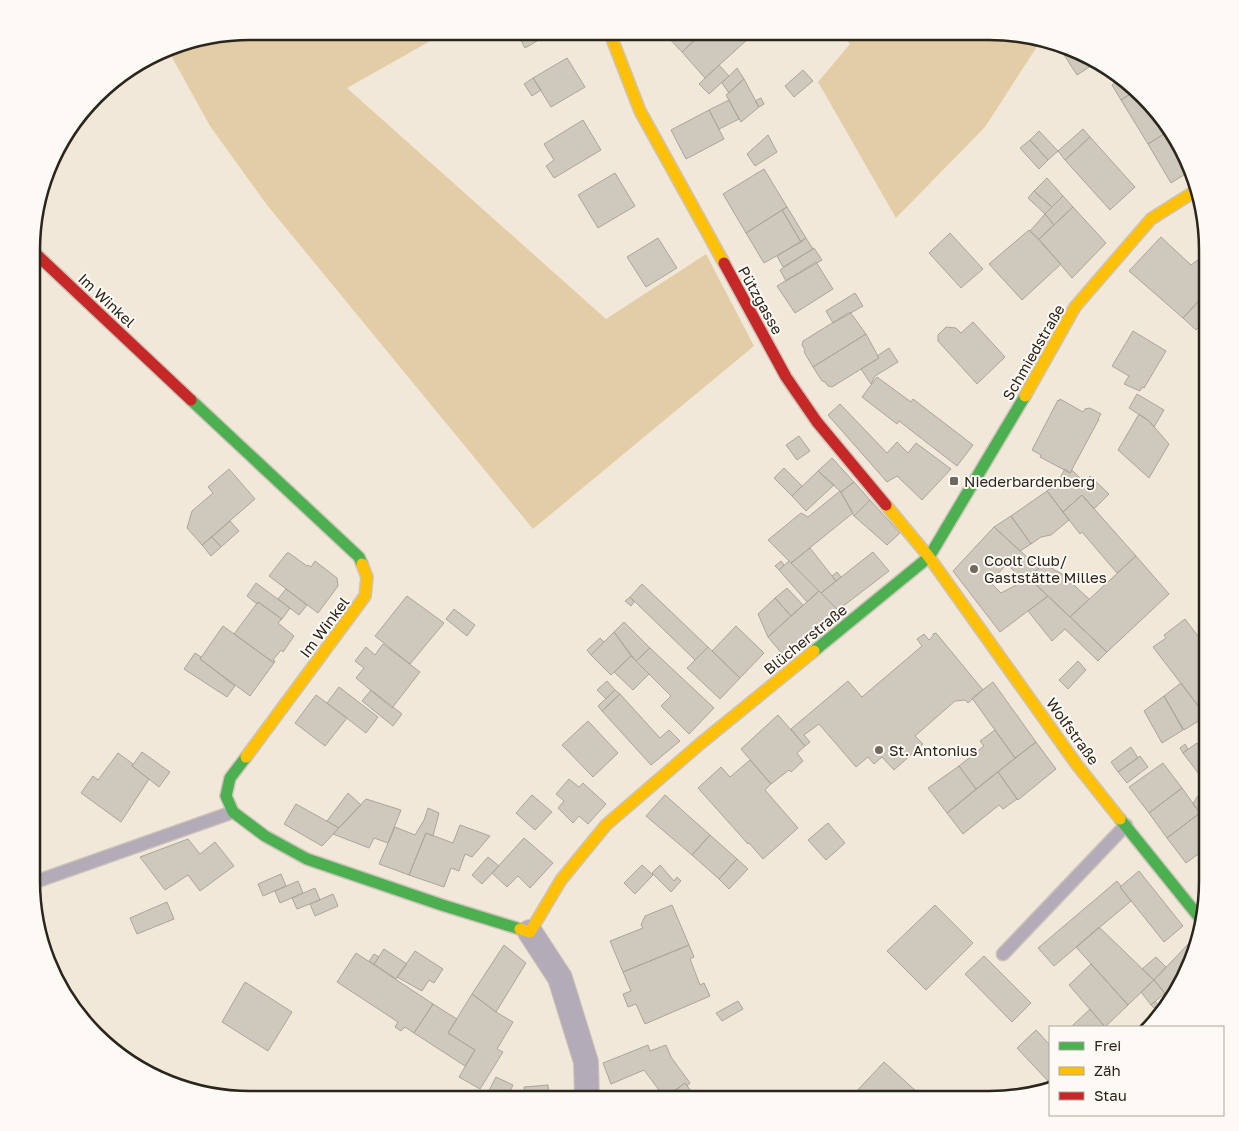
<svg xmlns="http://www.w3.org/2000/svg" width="1239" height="1131" font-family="'Golos Text',sans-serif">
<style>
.green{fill:#e3cda7}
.building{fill:#cec8bd;stroke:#aba59a;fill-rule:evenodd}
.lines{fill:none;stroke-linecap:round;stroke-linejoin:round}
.lane-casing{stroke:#ccc4b9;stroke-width:15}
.street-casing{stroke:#ccc4b9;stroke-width:26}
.fast-casing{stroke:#ccc4b9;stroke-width:14}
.slow-casing{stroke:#ccc4b9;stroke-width:14}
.jam-casing{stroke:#ccc4b9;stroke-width:14}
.lane{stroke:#b3acb8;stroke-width:12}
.street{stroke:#b3acb8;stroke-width:24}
.fast{stroke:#4caf50;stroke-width:11}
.slow{stroke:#ffc107;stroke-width:11}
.jam{stroke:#c62828;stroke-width:11}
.poi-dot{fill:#706a5e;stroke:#fdfaf5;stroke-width:2}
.labels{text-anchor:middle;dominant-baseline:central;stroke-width:4;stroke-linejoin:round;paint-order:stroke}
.street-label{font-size:15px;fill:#2b261c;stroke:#fdfaf5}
.poi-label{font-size:15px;fill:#2b261c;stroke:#fdfaf5;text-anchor:start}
.rim{fill:none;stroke:#2b261c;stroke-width:2.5}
</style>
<rect width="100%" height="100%" fill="#f1e8da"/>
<!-- green -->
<path class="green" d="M250,31H448L347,88L606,319L706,254L754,346L533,529L267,205L210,126L168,50L180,43Z
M840,32H1003L1040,42L985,127L896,218L818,82L850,44Z"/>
<!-- building -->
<path class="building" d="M516,31H554L525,48Z
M663,32H703L682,52Z
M703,32H743L749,38L705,78L682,52Z
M1059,47L1086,54L1097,62L1077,75Z
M567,58L585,87L551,107L533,78Z
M719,65L729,76L709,94L699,84Z
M737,68L744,79L729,93L722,83Z
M803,70L813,81L794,97L785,86Z
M533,78L541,90L532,96L524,84Z
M744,79L759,107L741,122L726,95Z
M1119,80L1135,91L1121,100L1112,85Z
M1135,91L1154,106L1164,122L1161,124L1167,132L1148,144L1121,100Z
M761,98L764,104L759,107L755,101Z
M729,100L739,119L719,129L709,110Z
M709,110L724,139L686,159L671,130Z
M583,120L601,150L554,178L546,166L554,160L544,144Z
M1083,129L1090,137L1065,160L1058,151Z
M1039,131L1058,151L1048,160L1030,140Z
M1169,131L1192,170L1171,183L1148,144Z
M768,135L777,152L755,166L747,154Z
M1090,137L1135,187L1110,210L1065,160Z
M1030,140L1048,160L1039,169L1020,148Z
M764,169L787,207L746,233L723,194Z
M615,173L635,206L598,228L578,195Z
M1047,178L1063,196L1052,207L1034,191Z
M1034,191L1052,207L1045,214L1028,198Z
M1063,196L1073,207L1054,225L1045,214Z
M787,207L806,238L801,242L782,210Z
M1073,207L1106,243L1072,278L1039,239Z
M782,210L801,242L764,263L746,233Z
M1045,214L1054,225L1039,239L1030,231Z
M1029,230L1061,264L1022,300L989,264Z
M950,233L983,269L961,288L929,253Z
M1161,237L1191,265L1207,253V292L1183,318L1129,271Z
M658,238L677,268L646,287L627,257Z
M806,238L813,249L783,267L777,256Z
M814,248L822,260L786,281L780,270Z
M816,262L833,289L795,313L777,286Z
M1207,292V328L1202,324L1196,330L1183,318Z
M855,293L863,306L833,323L826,311Z
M850,312L866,334L813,367L804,352L805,350L802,345L803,341Z
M973,322L1005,357L977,384L938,341V335L946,327L956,328L961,333Z
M1133,331L1166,351L1144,388L1142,387L1140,391L1124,384L1129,376L1112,366Z
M866,334L879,358L832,387L828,386L825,382L822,381L813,367Z
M889,348L898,362L875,376L871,384L861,369L879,358L877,356Z
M877,377L911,402L913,399L973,445L957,466L899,421L897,424L862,397Z
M1137,394L1164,410L1154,427L1149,421L1129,408Z
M1060,399L1083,412L1085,409L1090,408L1101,414L1098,419H1099L1070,473L1040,457L1041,455L1032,450L1058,400L1059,401Z
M840,404L887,453L897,442L908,453L916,443L951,469L922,500L897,476L887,482L828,415Z
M1139,414L1149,421L1169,444L1149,478L1118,450Z
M799,436L810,451L797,460L786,445Z
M832,458L854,482L841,492L818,471Z
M784,468L802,486L792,496L774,478Z
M229,469L255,499L202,545L187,528L192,511L213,493L208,487Z
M1065,469L1070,473L1072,470L1084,482L1090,476L1109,494L1094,509L1082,495L1063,512L1047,491L1056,485Z
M818,471L834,485L806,511L792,496Z
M854,482L870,500L854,516L841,492Z
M840,491L853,513L791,563L768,540L801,513L808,517Z
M1047,491L1069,520L1051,535L1041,537L1031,544L1011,516Z
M1082,495L1136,556L1117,573L1082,532L1080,534L1063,512Z
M870,500L900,533L887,545L854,516Z
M1011,516L1031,544L1020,551L994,527Z
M230,521L239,531L221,547L212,537Z
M994,527L1039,568L1028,577L1048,596L1000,632L953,571ZM1007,564L1024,581L1001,593L990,582Z
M212,537L221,547L211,556L202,545Z
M810,548L836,581L821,593L791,563Z
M873,552L889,571L838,610L821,593Z
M287,553H289L307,566L308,565L311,567L315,561L337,578L338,586L318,613L269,576Z
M1136,556L1169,594L1107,652L1070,617Z
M781,561L784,565L779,570L775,566Z
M789,561L819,591L807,602L779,570Z
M1044,564L1062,574L1089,599L1070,617L1028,577Z
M837,572L841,577L836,581L832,576Z
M256,583L290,608L282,619L258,602L257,604L247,596Z
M642,584L708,647L695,660L630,597Z
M787,588L803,605L791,616L775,598Z
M286,589L307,605L299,615L278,599Z
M819,591L838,610L784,656L768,637Z
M407,596L444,623L410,664L375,636Z
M1048,596L1107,652L1098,661L1065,629L1052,641L1028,611Z
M630,597L634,602L631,606L625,601Z
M775,598L791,616L768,637L758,614Z
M258,602L282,619L278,623L294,636L283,652L281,650L273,660L275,661L274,663L234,634Z
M454,609L475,625L467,636L446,619Z
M1185,619L1204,644L1206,642L1208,644V700L1199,707L1153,647L1166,638L1164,635Z
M624,622L650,648L636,661L614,632Z
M223,626L274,663L250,696L200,659Z
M736,626L764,653L740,678L712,651Z
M614,632L631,656L611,675L591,655Z
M936,633L983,690L968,703L965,700L955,701L915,736L923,744L894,770L882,757L874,764L868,757L856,767L819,724L804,735L810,742L805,746L791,729L848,681L862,697L922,646L917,639L924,634L929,640L933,636V634Z
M600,638L604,642L591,655L587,650Z
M383,644L420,672L392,708L356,678L364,668L355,661L366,647L375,655Z
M708,647L740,678L720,699L687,668Z
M650,648L714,708L689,734L661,706L671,696L636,661Z
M195,653L201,657L200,659L235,686L227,697L184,669Z
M631,656L649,674L633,690L614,672Z
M1078,661L1086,670L1068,689L1059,680Z
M607,681L615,690L606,699L597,690Z
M993,682L1036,742L1015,758L972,698Z
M1181,683L1199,707L1200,706L1208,715L1184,730L1164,696Z
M339,687L378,717L366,733L327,703Z
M371,690L402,714L393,726L362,701Z
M615,690L620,694L602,711L598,706Z
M620,694L660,738L669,730L680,741L651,765L602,711Z
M316,695L347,718L325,746L295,723Z
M1164,696L1183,730L1162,743L1144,711Z
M778,715L805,746L797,753L803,761L791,772L789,770L771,784L741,749Z
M588,721L618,753L593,777L562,745Z
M995,730L1015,758L976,789L959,766L984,746L980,741Z
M1036,742L1056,769L1018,800L998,772Z
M1197,743L1208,758V768L1199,774L1183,753Z
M1185,744L1188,749L1183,753L1180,748Z
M1131,747L1138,758L1118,772L1111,762Z
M142,752L170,772L159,787L132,766Z
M118,753L133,764L132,766L149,779L121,822L81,793L93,776L98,780Z
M1140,756L1148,767L1127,783L1118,772Z
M750,760L771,784L765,790L798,828L763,859L749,843L748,844L698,788L721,767L730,777Z
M1163,763L1182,788L1149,813L1129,787Z
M959,766L976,789L947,813L928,788Z
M998,772L1017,799L1003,809L999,805L963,834L947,813Z
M569,779L579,787L583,783L606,804L588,824L579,816L573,823L558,808L564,801L556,794Z
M1182,788L1200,813L1167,838L1149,813Z
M1208,790V808L1200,813L1193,804L1197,797Z
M348,793L361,805L339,828L327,821Z
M532,795L552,812L535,830L516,813Z
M665,795L710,835L692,855L646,816Z
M366,799L401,810L388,843L374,838L369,848L333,834Z
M296,804L339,828L322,846L284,824Z
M428,808L439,813L433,836L426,833L409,875L379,864L395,827L415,835L424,820Z
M1208,808V822H1207L1200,813Z
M1200,813L1208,823V847L1186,863L1167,838Z
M828,823L845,843L826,860L808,840Z
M460,825L490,836L472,857L465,854L459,871L451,868L444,887L409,875L426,833L453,843Z
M710,835L737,859L719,879L692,855Z
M524,838L553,863L530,888L518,876L507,887L492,873Z
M188,839L200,854L215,842L234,866L200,891L188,875L165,890L140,857Z
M488,857L499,866L482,884L472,875Z
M737,859L748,869L729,889L719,879Z
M642,865L653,875L635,894L624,883Z
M660,865L674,881L677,877L681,881L671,892L652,873Z
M1139,871L1183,926L1164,942L1120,887Z
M281,874L286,886L263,896L258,884Z
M298,881L303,893L280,903L275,891Z
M1117,881L1121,886L1120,887L1131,901L1054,966L1038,948Z
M315,888L320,900L297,909L292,898Z
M333,894L338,906L315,916L310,904Z
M167,902L174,919L137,934L130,918Z
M672,905L689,945L623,972L610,941L643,928L641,925L645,916Z
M935,905L973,943L926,990L887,951Z
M1099,927L1154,980L1128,1005L1076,947Z
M1193,939L1194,940L1185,977L1167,996L1154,980Z
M504,945L526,963L496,1012L472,994Z
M689,945L694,957L690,959L700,985L704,983L710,996L645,1024L636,1004L628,1007L623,994L631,991L623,972Z
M384,949L407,964L396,979L374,964Z
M415,951L443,969L434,983L429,980L422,991L397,977Z
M356,953L433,1004L414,1033L405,1027L401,1031L395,1027L398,1022L337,982Z
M374,954L379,957L374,964L369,961Z
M984,956L1031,1003L1012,1022L965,974Z
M1156,957L1166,967L1154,980L1142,969Z
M1091,964L1128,1005L1105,1027L1069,985Z
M1154,980L1165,993L1151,1005L1141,992Z
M245,982L292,1012L268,1051L222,1022Z
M472,994L496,1012L513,1022L497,1049L503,1052L480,1089L459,1077L475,1050L448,1033Z
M738,1001L743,1009L722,1021L716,1013Z
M1155,1001L1158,1005L1154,1008L1151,1005Z
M433,1004L457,1019L448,1033L475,1050L465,1066L414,1033Z
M1090,1009L1105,1027H1071Z
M1036,1030L1050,1045V1079L1048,1081L1017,1048Z
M648,1045L650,1051L666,1045L671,1057L690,1083L687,1086L685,1083L665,1098L644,1070L611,1084L603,1063Z
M884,1062L917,1092L909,1099H857L853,1095Z
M496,1077L513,1085L506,1100H484Z
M685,1083L697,1099H663L665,1098Z
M548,1085L549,1100H525L524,1087Z
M805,1093L810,1099H796Z"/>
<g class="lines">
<defs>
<path id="lane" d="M32,883L233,812
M1003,954L1126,825"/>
<path id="street" d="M530,932L560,978L586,1062L587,1100"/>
<path id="fast" d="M191,400L359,557L362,564
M814,651L929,557L1025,396
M246,757L230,778L226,796L233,812L265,836L307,859L442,905L520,929
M1120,819L1199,917"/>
<path id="slow" d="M609,31L640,111L724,263
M1025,396L1075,307L1151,219L1197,190
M886,505L929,557L1077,765L1120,819
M246,757L365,596L367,577L362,564
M520,929L530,932L561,880L606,825L701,743L814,651"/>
<path id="jam" d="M35,253L191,400
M724,263L786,377L817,422L886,505"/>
</defs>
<!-- lane casing -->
<use href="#lane" class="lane-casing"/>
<!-- street casing -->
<use href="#street" class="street-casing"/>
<!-- fast casing -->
<use href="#fast" class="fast-casing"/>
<!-- slow casing -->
<use href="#slow" class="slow-casing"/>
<!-- jam casing -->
<use href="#jam" class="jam-casing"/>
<!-- lane -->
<use href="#lane" class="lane"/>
<!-- street -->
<use href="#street" class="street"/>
<!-- fast -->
<use href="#fast" class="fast"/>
<!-- slow -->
<use href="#slow" class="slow"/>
<!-- jam -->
<use href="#jam" class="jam"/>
</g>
<!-- markers -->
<g class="poi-dot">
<rect x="949" y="476" width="10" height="10" rx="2.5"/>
<circle cx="974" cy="569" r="5"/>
<circle cx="879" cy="750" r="5"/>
</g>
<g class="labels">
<!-- street labels -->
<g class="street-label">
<text transform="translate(107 300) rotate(43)">Im Winkel</text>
<text transform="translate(761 300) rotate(61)">Pützgasse</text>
<text transform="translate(1033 352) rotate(-60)">Schmiedstraße</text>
<text transform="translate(324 627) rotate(-53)">Im Winkel</text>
<text transform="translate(805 639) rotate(-39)">Blücherstraße</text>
<text transform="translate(1073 731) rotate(54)">Wolfstraße</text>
</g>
<!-- poi labels -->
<g class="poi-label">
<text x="964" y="481">Niederbardenberg</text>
<text x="984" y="560">Coolt Club/<tspan x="984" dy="17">Gaststätte Milles</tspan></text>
<text x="889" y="750">St. Antonius</text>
</g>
</g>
<!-- crop -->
<path d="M0 0H1239V1131H0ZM250 40H989A210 210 0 0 1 1199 250V881A210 210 0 0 1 989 1091H250A210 210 0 0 1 40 881V250A210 210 0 0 1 250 40Z" fill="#fdfaf5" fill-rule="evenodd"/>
<path class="rim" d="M250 40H989A210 210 0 0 1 1199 250V881A210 210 0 0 1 989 1091H250A210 210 0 0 1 40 881V250A210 210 0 0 1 250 40Z"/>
<!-- legend -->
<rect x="1049" y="1026" width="175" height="90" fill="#fdfaf5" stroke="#a9a59e"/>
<rect x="1059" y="1042" width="25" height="8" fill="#4caf50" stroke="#a9a59e"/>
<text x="1094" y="1051" font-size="15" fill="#2b261c">Frei</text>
<rect x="1059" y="1067" width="25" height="8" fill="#ffc107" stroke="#a9a59e"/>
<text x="1094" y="1076" font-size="15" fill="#2b261c">Zäh</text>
<rect x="1059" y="1092" width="25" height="8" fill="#c62828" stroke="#a9a59e"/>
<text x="1094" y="1101" font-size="15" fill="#2b261c">Stau</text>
</svg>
